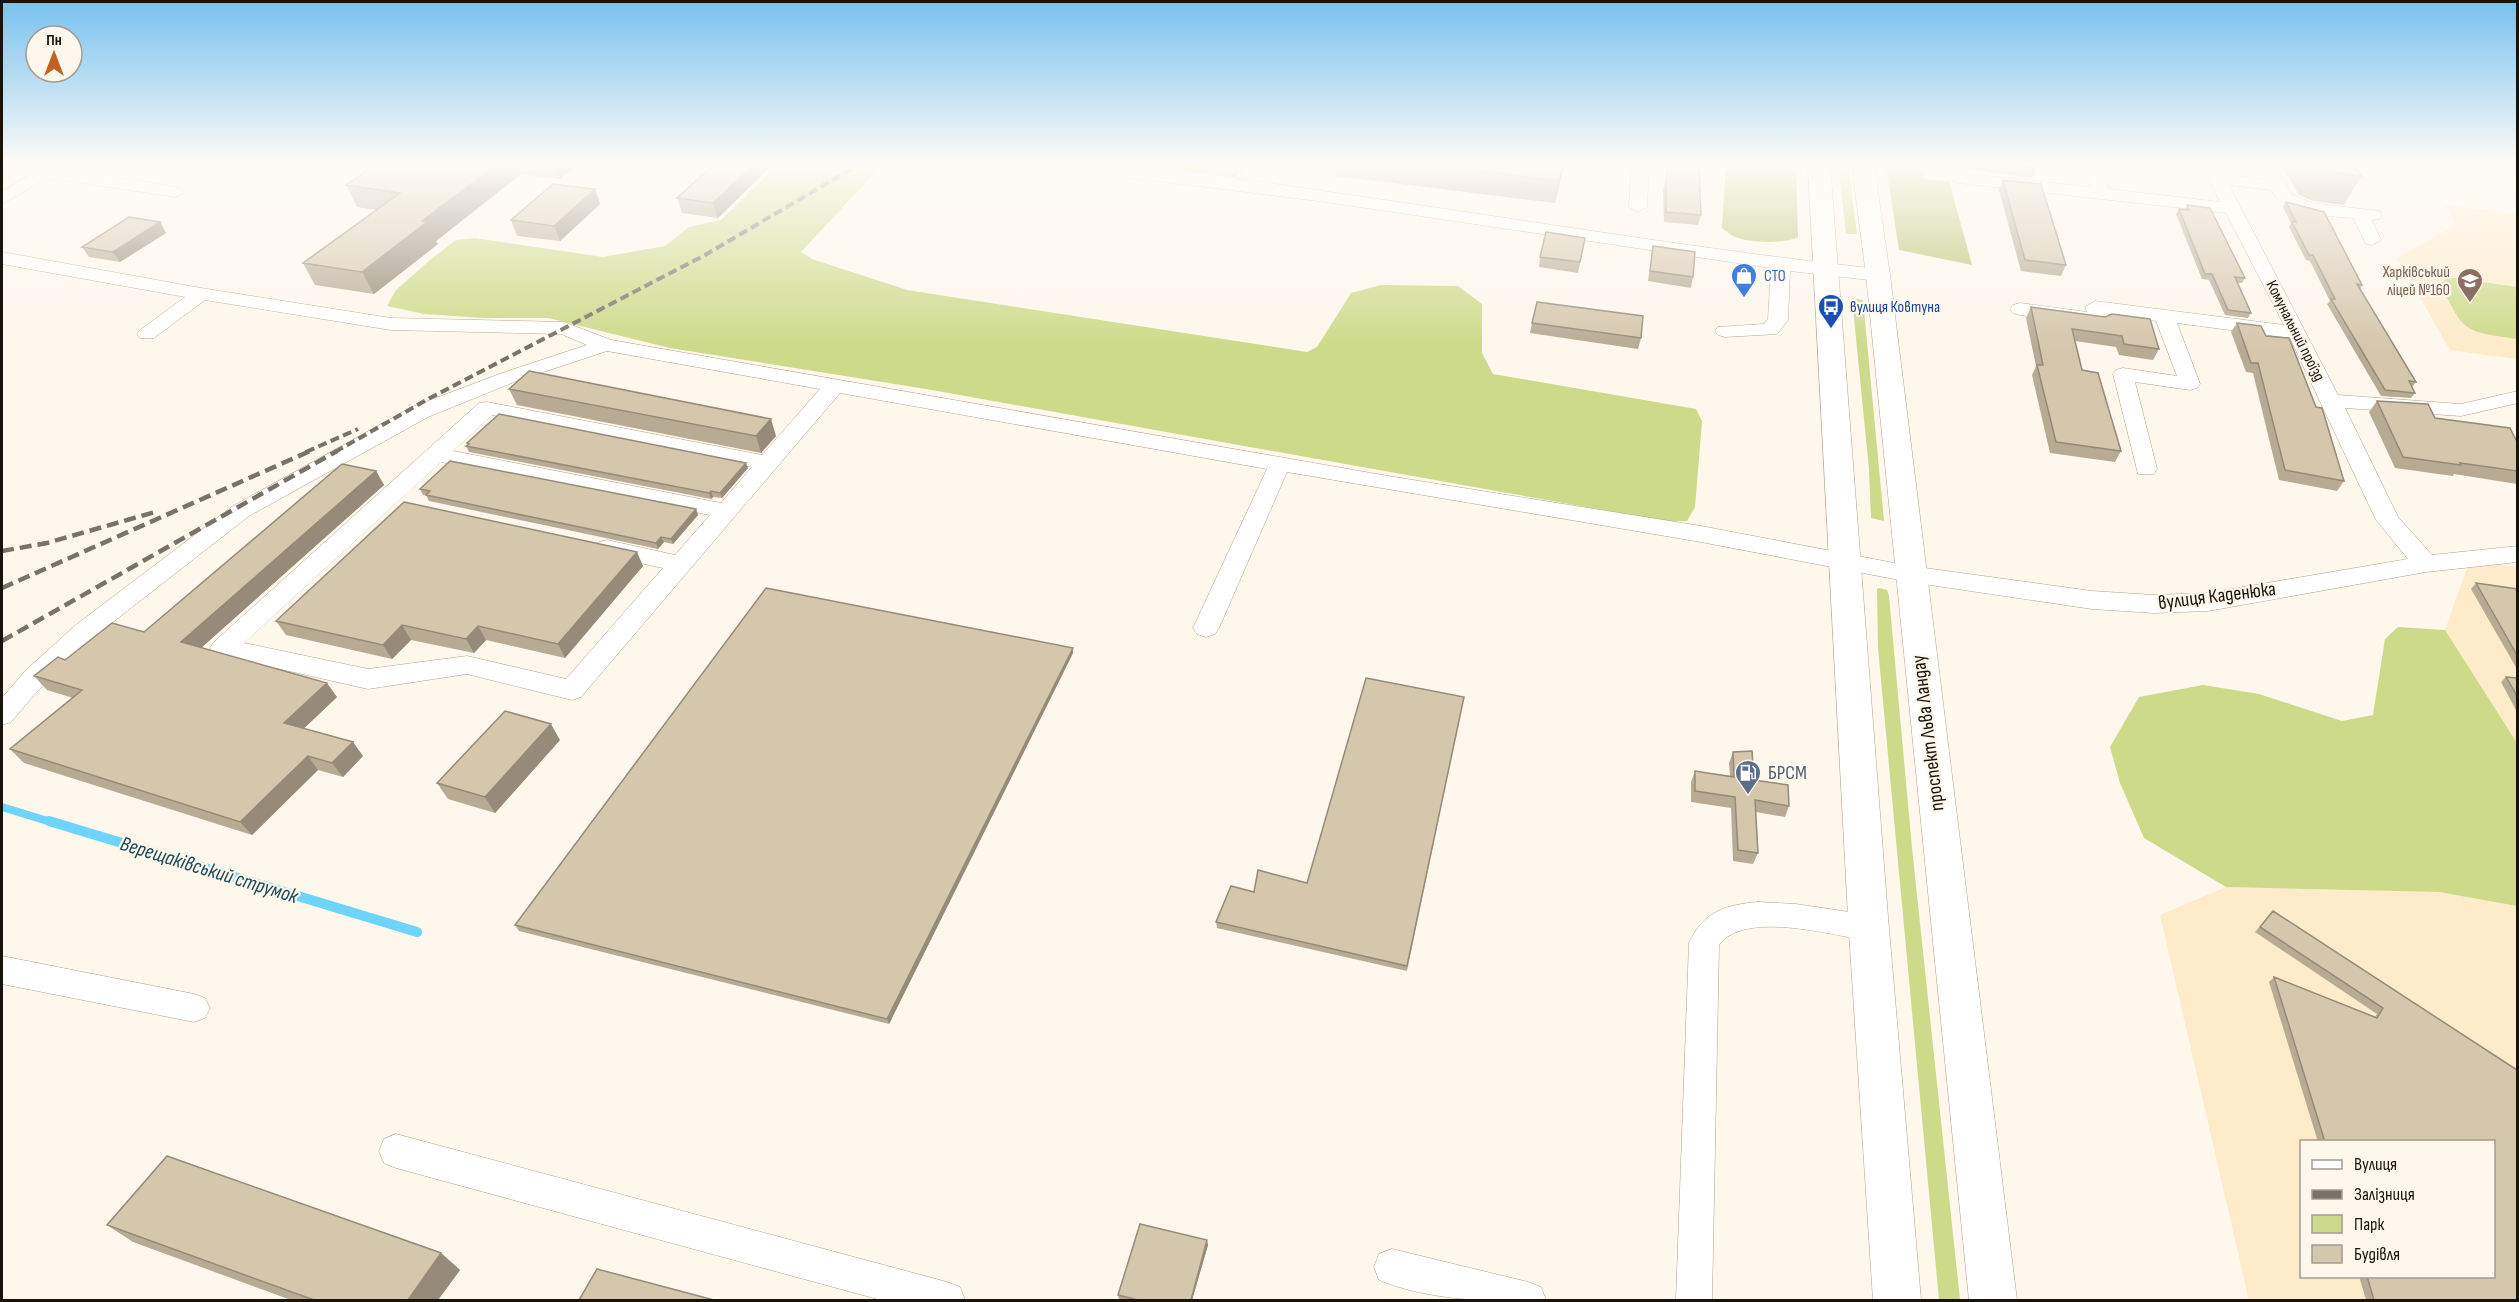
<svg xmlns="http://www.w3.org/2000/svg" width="2519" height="1302" font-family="'Sofia Sans Condensed',sans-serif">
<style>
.built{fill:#fdebc9;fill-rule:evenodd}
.green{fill:#cdda89}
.forest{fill:#b8c46f}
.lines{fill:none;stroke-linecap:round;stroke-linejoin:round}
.stream-far1{stroke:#6fd4fc;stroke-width:8}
.stream{stroke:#6fd4fc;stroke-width:10}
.minor-casing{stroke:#b0a289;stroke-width:1}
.major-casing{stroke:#b0a289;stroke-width:1}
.minor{fill:#fff;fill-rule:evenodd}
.major{fill:#fff;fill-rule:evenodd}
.rail-far1{stroke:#787268;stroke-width:4;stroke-dasharray:9 4.5;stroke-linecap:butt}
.rail{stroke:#787268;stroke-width:4.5;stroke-dasharray:12 6;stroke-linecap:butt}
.wall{fill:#b7ab94}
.shaded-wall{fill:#958b78}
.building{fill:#d5c7ac;stroke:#958b78;stroke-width:1.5}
.labels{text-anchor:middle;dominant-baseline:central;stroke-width:4.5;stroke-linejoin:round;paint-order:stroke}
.far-education-label{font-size:16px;fill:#785e54;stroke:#fdf7ec;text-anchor:end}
.far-shop-label{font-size:16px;fill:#366cbe;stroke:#fdf7ec;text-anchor:start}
.far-transit-label{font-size:16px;fill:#164399;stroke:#fdf7ec;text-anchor:start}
.far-street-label{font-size:16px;fill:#19140b;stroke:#fdf7ec}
.street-label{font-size:20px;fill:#19140b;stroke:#fdf7ec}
.service-label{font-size:20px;fill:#4e5e75;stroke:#fdf7ec;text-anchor:start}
.water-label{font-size:21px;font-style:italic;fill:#1d495a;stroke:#fdf7ec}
</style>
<rect width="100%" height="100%" fill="#fdf7ec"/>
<!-- built -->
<path class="built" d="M2445,205L2517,214V359L2450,350L2397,258L2456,225Z
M2470,560L2517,567V743L2445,630Z
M2226,887L2439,892L2517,906V1300H2249L2160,915ZM2302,1142H2494V1276H2302Z"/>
<!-- green -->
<path class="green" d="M778,165H882L801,252L812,259L907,290L1307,352L1317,347L1351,293L1381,285L1458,286L1482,304V353L1493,374L1696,409L1702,421L1695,507L1687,521H1664L926,389L670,348L548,318H483L424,314L387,306L396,290L430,260L456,240L475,238L603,257L665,246L689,227L721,220Z
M1838,165H1848L1857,234H1846Z
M2455,278L2517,287V339C2463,331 2464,333 2440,283L2446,279Z
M1852,298L1863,300L1884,521L1871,518L1869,469Z
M1879,588L1887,590L1889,596L1912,848L1960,1300H1939L1878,648L1877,589Z
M2398,627L2445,630L2517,743V906L2439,892L2226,887L2144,838L2120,783L2110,747L2139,697L2203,685L2259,694L2342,721L2373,715L2385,639Z"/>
<!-- forest -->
<path class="forest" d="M1135,165H1222L1244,168L1236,177Z
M1726,165H1796L1798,237C1784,244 1750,243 1735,237C1731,235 1726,231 1722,228Z
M1886,165H1922L1925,179L1949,181L1972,265L1899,250Z"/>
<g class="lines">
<!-- stream-far1 -->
<path class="stream-far1" d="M2,807L54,823"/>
<!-- stream -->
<path class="stream" d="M49,821L417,932"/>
<defs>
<path id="minor" d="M45,165H65L62,169L176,187L185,192L176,197L48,178L2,204V192Z
M1061,165C1169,165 1278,185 1385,200C1549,224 1713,251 1878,269L1887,275L1878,281L1790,271L1788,320L1777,334L1725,337L1718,335L1715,331L1718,327L1764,324L1768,319L1771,268L1326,202L1069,170Z
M1632,165H1649L1647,207L1638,212L1629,207Z
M2084,165H2101L2109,189L2220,202L2202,165H2219L2224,175L2265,179L2258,165H2275L2291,194L2312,203L2379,211L2382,215L2379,219L2372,220L2381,240L2372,245L2366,244L2353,218C2325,215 2287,217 2271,190L2229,185L2338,395L2461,404L2518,391V403L2461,416L2345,408L2398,517L2432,555L2518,546V562L2426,572L2208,611L2154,613L2092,609L1910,582L1701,542L1287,472L1219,628L1215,634L1206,637L1197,634L1193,628L1267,469L840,393L581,697L572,700L467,674L368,689L214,654L210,648L214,642L479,403L487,402L762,455L820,389L607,351L519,380L428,417L249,516L95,636L43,685L11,722L2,725V698L25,671L77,624L233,506L412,407L505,372L587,345L561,334L391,330L205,300L154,338H140L137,334L140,330L185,297L2,264V252L201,288L391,318L564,322L611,340L1388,476L1701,526L1910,566L2092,591L2154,595L2208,593L2408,559L2376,520L2290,338L2177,323L2200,384L2197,388L2190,390L2135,382L2157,469L2154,474H2138L2113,374L2116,370L2123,368L2177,376L2156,321L2108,314L2110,320L2100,326L2020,315L2013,313L2010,309L2013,305L2020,303L2087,312L2085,307L2095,301L2284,325L2226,213L1958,183L1949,178L1958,173L2091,187ZM492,415L752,467L721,503L453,451ZM441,462L710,515L675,555L607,540L599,542L595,548L599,554L663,568L566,679L467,656L368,669L244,643Z
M2478,165H2518V174L2486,170Z
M1758,902L1796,904L1869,915L1880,919L1884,928L1880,937L1869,941C1832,935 1744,910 1719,945L1712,1300H1676L1689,943C1704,911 1725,905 1758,902Z
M2,956L194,994L205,998L210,1008L205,1018L194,1022L2,984Z
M396,1134L947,1282L960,1287L965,1300H881L396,1168L384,1163L379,1151L384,1139Z
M1392,1249L1528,1282L1541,1287L1546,1300C1492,1302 1430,1301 1379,1280L1374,1267L1379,1254Z"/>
<path id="major" d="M1808,165H1830L1888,917L1921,1300H1873L1848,917Z
M1852,165H1874L1890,275L2017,1300H1969L1866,275Z"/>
</defs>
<!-- minor casing -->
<use href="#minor" class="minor-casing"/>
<!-- major casing -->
<use href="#major" class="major-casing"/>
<!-- minor -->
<use href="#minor" class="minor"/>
<!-- major -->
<use href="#major" class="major"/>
<!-- rail-far1 -->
<path class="rail-far1" d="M306,452L358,429
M335,452L430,398L705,255L858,165"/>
<!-- rail -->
<path class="rail" d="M2,551L47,543L155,512
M2,588L310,451
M2,641L337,451"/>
</g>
<!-- wall -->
<path class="wall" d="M375,165H575L559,179L521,174L436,241L438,244L374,294L315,285L303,263L376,210L357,207L346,185Z
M713,165H772L718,218L682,213L677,198Z
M1336,165H1564L1555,203L1336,176Z
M1668,165H1699L1701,215L1698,225L1664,222L1663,191Z
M1968,165H2035L2036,168L2032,178L1969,169Z
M2281,165H2354L2361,176L2344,205L2313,201L2299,195Z
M2003,180L2066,265L2061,276L2021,271L1999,190Z
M595,189L600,204L560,241L517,236L511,220Z
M2286,202L2362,285L2360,289L2416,382L2412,387L2415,393L2411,398L2381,396L2327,304L2330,301L2310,261L2306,260L2289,227L2291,223L2283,207Z
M2187,205L2245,278L2242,283H2238L2251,313L2248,318L2225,315L2209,280L2202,279L2176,214L2179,209L2185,210Z
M160,222L166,233L120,262L89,257L82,247Z
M1585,238L1578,273L1539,267L1540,257Z
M1653,246L1693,277L1691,288L1648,281Z
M2031,307L2105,317L2159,349L2153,360L2119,355L2116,347L2075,341L2082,370L2121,451L2115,462L2050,453L2032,375L2036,366L2026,318Z
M1532,323L1641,338L1638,349L1530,333Z
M2237,323L2266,336L2344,481L2337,491L2279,480L2253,373L2246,372L2231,332Z
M509,389L776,436L761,453L517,405Z
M2377,401L2517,442V484L2454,474L2453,476L2395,468L2369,412Z
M467,443L748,468L722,498L713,497L711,499L469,452L466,446L468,445Z
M376,471L384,485L201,648L337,697L304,728L363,756L343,777L318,770L252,835L24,763L10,749L73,698L47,690L34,676L65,660L144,632Z
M420,489L696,509L698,515L673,544L664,542L658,549L429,501L426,495H423Z
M643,566L565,658L486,640L474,653L411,640L392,659L286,635L276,621Z
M2476,583L2517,589V669L2471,589Z
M1073,653L889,1024L519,931L515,925Z
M2506,677L2517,678V712L2501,682Z
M1464,697L1407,971L1217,928L1216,922L1254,892L1307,883Z
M560,740L495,813L448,799L437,783Z
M1733,752L1754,780L1789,806L1785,817L1756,812L1758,853L1753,864L1733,861L1731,808L1691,802V782L1695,771L1730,776L1729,763Z
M2273,911L2517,1070V1300H2366L2359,1276H2493V1142H2318L2269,982L2274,977L2375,1017L2377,1014L2255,932Z
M107,1225L441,1253L460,1270L438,1300H291L133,1242Z
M1208,1245L1192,1300H1119L1118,1295Z"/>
<!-- shaded-wall -->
<path class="shaded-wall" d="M496,165H517L521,174L436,241L438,244L374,294L362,272L422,221Z
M554,165H575L559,179Z
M753,165H772L718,218L713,203Z
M1563,165H1564L1555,203L1559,181Z
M595,189L600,204L560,241L554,226Z
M160,222L166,233L120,262L113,252Z
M771,419L776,436L761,453L756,436Z
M746,463L748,468L722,498L720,493Z
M376,471L384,485L192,656L181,642Z
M711,491L713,497L711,499L709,493Z
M696,509L698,515L673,544L671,539Z
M661,537L664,542L658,549L656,543Z
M637,552L643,566L565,658L558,644Z
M402,625L411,640L392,659L383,645Z
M478,626L486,640L474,653L466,639Z
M1073,648V653L889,1024L887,1019Z
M327,683L337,697L295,737L284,723Z
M551,724L560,740L495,813L485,797Z
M353,742L363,756L343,777L332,763Z
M308,756L318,770L252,835L240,822Z
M1207,1240L1208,1245L1192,1300H1191Z
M441,1253L460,1270L438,1300H408Z"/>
<!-- building -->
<path class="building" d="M375,165H496L422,221L427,222L362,272L303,263L400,193L346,185Z
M713,165H753L713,203L677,198Z
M1433,165H1563L1559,181Z
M1668,165H1699L1701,215L1666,212V181Z
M2016,165H2035L2036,168Z
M2314,165H2354L2361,176L2329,172Z
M2003,180L2041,184L2066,265L2025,260Z
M553,184L595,189L554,226L511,220Z
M2286,202L2324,212L2362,285L2357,284L2416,382L2409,381L2415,393L2385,390L2331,299H2335L2313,255H2309L2292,222H2296Z
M2187,205L2210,208L2245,278L2235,277L2251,313L2228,310L2212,274H2205L2179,209L2189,210Z
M129,217L160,222L113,252L82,247Z
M1546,232L1585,238L1580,262L1540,257Z
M1653,246L1695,252L1693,277L1650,271Z
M1537,302L1643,316L1641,338L1532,323Z
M2031,307L2105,317L2112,314L2150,319L2159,349L2124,344L2122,336L2072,329L2082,370L2098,373L2121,451L2056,442L2037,365H2043Z
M2237,323L2261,326L2266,336L2289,338L2316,407L2322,408L2344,481L2285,470L2258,363H2251Z
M529,371L771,419L756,436L509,389Z
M2377,401L2428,404L2435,418L2510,428L2517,442V471L2460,463L2461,465L2403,457Z
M499,414L746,463L720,493L711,491L709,493L466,446L469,444L467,443Z
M450,461L696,509L671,539L661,537L656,543L426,495L430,491L420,489Z
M342,464L376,471L181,642L327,683L284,723L353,742L332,763L308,756L240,822L10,749L82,690L34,676L58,657L65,660L112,623L144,632Z
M404,502L637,552L558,644L478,626L466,639L402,625L383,645L276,621Z
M2476,583L2517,589V655Z
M766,588L1073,648L887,1019L515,925Z
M2506,677L2517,678V696Z
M1366,678L1464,697L1407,966L1216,922L1231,886L1254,892L1258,870L1307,883Z
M505,711L551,724L485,797L437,783Z
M1752,751L1754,780L1788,785L1789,806L1755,800L1758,853L1738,850L1735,797L1695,791V771L1734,777L1733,752Z
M2273,911L2517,1070V1300H2374L2367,1276H2493V1142H2325L2274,977L2377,1018L2383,1008L2260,927Z
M167,1156L441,1253L408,1300H314L107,1225Z
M1140,1224L1207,1240L1191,1300H1138L1118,1295Z
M597,1269L714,1300H579Z"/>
<!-- sky -->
<linearGradient id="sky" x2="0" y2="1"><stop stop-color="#77c1f0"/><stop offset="0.47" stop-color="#fefbf6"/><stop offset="1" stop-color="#fefbf6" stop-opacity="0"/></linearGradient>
<rect width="2519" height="348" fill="url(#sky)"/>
<!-- icons -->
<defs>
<symbol id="shop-pin" viewBox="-11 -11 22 30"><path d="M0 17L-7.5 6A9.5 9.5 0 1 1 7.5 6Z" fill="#3f7fe0" stroke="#fdf7ec"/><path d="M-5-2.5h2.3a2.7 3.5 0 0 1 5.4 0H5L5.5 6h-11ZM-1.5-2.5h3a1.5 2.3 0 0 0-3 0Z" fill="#fff"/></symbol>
<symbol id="school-pin" viewBox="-11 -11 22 30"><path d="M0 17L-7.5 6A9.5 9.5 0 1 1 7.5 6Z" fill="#8d6e63" stroke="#fdf7ec"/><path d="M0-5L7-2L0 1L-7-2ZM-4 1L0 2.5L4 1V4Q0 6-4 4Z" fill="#fff"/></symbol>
<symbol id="bus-pin" viewBox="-11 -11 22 30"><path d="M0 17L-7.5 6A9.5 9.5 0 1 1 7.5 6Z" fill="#1a4fb4" stroke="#fdf7ec"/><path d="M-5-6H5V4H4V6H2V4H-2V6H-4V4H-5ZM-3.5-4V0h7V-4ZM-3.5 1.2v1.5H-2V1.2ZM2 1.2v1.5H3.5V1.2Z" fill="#fff"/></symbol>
<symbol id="fuel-pin" viewBox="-11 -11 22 30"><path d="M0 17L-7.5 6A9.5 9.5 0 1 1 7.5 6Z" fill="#5c6f8a" stroke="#fdf7ec"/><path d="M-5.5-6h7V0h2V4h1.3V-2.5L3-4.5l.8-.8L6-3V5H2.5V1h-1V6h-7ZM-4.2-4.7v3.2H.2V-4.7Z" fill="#fff"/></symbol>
</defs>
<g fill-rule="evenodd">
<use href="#shop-pin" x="1729" y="261" width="30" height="40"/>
<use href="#school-pin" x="2455" y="266" width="30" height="40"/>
<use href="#bus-pin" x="1816" y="292" width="30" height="40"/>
<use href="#fuel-pin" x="1733" y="758" width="30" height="40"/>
</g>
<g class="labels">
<!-- far-education labels -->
<g class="far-education-label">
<text x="2450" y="272">Харківський<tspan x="2450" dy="18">ліцей №160</tspan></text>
</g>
<!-- far-shop labels -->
<g class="far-shop-label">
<text x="1764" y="276">СТО</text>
</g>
<!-- far-transit labels -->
<g class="far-transit-label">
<text x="1850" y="307">вулиця Ковтуна</text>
</g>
<!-- far-street labels -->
<g class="far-street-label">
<text transform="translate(2295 331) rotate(63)">Комунальний проїзд</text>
</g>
<!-- street labels -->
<g class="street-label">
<text transform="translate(2217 596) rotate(-7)">вулиця Каденюка</text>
<text transform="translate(1928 733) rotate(-97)">проспект Льва Ландау</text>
</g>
<!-- service labels -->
<g class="service-label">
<text x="1768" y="773">БРСМ</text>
</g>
<!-- water labels -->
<g class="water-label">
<text transform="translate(209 870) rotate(17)">Верещаківський струмок</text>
</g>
</g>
<!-- border -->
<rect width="2519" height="1302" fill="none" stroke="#19140b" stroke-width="6"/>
<!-- legend -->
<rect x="2300" y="1140" width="195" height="138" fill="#fdf7ec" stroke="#a29c92" stroke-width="1.5"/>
<rect x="2312" y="1160" width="30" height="9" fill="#ffffff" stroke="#a29c92" stroke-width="1.5"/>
<text x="2354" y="1170" font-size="18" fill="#19140b">Вулиця</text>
<rect x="2312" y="1190" width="30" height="9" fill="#787268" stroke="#a29c92" stroke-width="1.5"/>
<text x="2354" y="1200" font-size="18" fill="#19140b">Залізниця</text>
<rect x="2312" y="1215" width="30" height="18" fill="#cdda89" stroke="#a29c92" stroke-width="1.5"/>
<text x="2354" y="1230" font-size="18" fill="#19140b">Парк</text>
<rect x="2312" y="1245" width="30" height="18" fill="#d5c7ac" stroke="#a29c92" stroke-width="1.5"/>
<text x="2354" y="1260" font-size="18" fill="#19140b">Будівля</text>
<!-- north arrow -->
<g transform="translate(54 54)"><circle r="28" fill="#fdf7ec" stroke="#a29c92" stroke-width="1.5"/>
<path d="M0-4.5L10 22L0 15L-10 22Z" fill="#c26123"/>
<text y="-9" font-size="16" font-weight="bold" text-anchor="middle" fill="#19140b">Пн</text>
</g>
</svg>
